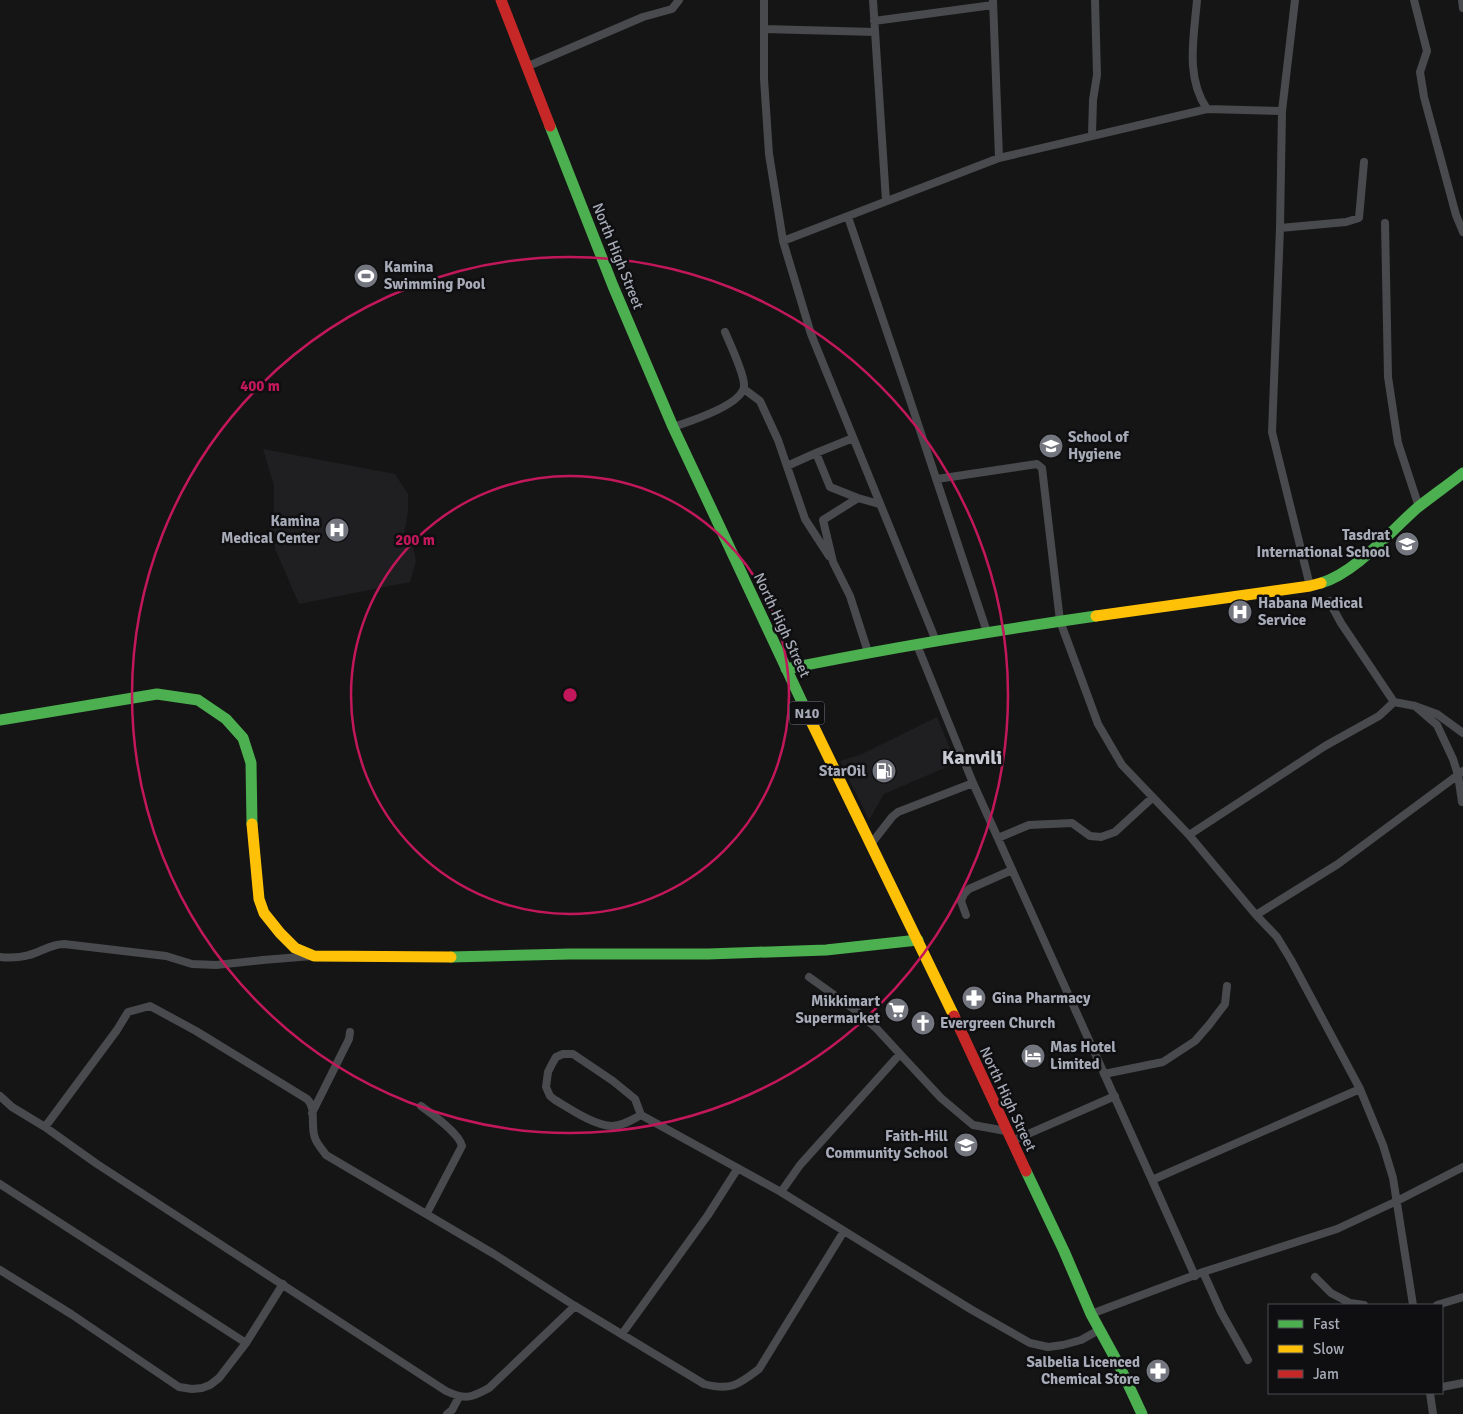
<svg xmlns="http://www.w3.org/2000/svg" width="1463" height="1414" font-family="Signika,sans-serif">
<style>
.built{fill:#1f1f21}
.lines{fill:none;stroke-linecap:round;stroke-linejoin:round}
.street{stroke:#494a4e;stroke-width:8}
.fast{stroke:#4caf50;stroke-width:11}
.slow{stroke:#ffc107;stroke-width:11}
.jam{stroke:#c62828;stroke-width:11}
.ring{fill:none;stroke:#c2185b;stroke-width:2.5}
.labels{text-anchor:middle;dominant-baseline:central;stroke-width:5;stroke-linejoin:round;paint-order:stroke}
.shield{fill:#0f0f11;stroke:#797c85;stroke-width:1}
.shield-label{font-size:14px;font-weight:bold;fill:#a6abb7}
.street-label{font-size:15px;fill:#a6abb7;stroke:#0f0f11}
.poi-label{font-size:15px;font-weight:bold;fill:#a6abb7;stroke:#0f0f11;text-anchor:start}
.district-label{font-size:20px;font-weight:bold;fill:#c7cad2;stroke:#0f0f11}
.centre{fill:#c2185b;stroke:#0f0f11;stroke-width:2.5}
.ring-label{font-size:15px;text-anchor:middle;font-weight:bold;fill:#c2185b;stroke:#0f0f11;stroke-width:5;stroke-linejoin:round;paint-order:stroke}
</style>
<rect width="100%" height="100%" fill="#151515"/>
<!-- built -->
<path class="built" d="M263,449L395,474L408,494V512L404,534L411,537L416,561L410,582L299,604L276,551L269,526L274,516V486Z
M937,717L956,763L884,794L869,820L840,761L862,754Z"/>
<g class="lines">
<!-- street -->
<path class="street" d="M764,0V79L769,154L783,241L811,334L936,641
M873,0L886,201
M993,0L999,158
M1197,0C1194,37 1185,77 1207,109
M1295,0L1282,111L1280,228L1272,432L1310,586
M1414,0L1427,51L1420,72L1424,97L1456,215L1463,232
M1462,0L1463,8
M874,21L993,5
M764,29L875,32
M526,67L643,17L672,9L679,0
M1092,135L1093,100L1097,75L1095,0
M848,217L905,385L987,632
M1385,223L1388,377L1398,443L1419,507
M1280,228L1346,222L1359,218L1364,162
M783,241L999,158L1207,109L1282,111
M744,389L760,401L778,440L805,519L829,556
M673,427C688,422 746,404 744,384C743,371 731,346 725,332
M816,453L853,438
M787,466L816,453L830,487L858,498
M937,479L1037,464L1042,468L1060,621L1098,724L1122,765L1189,835L1256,915L1277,937L1291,960L1360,1089L1383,1145L1393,1178L1413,1305
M1329,601L1341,623L1394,702L1415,706L1437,714L1463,733
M917,645L973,783L1152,1180
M868,652L850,596L833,562L823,520L858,498L879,504
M1462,802L1458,775L1463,771
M1189,835L1325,746L1379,716L1394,702
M998,838L1029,825L1072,823L1090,836L1101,837L1115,832L1152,798
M871,844L892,817L898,812L973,783
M966,915L961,901L964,894L969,889L1012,870
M1256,915L1338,864L1458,775L1453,759L1437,725L1415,706
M0,957C10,958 19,958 29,955C41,952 51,944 64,944L166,956L192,964L216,965L263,960L312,956
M900,1054L941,1098L973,1125L1006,1131
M1104,1074L1163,1062L1195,1041L1209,1025L1225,1004L1227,986
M0,1096L12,1107L45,1127L97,1164L446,1391C465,1400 471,1398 489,1388L575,1306
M421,1106C432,1114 459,1133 462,1146L427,1213
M312,1113L349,1039L350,1032
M641,1115C632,1120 622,1126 612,1126C595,1126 570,1109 555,1100L550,1096L546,1087L548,1072L552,1064L556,1057L563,1054H573L613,1081L635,1099L641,1115L781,1192L972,1310L1030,1343L1048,1347L1063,1345L1081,1340L1099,1330
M45,1127L117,1030L128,1012L150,1006L196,1031L307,1099C317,1108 310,1126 315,1138C317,1144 322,1149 326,1155L494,1254L575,1306L704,1384C731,1391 738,1385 759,1369L844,1231
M1012,1141L1115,1096
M0,1184L246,1343
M781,1192L800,1165L900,1054L877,1029L858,1012L809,977
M0,1270L71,1314L179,1387L192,1389L202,1388L210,1385L219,1378L246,1343L283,1284
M1203,1272L1221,1312L1248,1360
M1195,1276L1152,1180L1360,1089
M1315,1277L1331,1293L1350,1303L1364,1305
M1437,1305L1463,1297
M1091,1314L1203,1272L1337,1229L1397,1201L1463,1167
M622,1334L708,1215L738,1168
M1442,1387L1463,1383
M1430,1393L1433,1414
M447,1414L452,1410L459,1397"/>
<!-- fast -->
<path class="fast" d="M550,126L613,286L673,427L810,719
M1321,583C1355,573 1390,532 1417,508C1432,496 1448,485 1463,473
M786,669C889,648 992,631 1096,616
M0,720L157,694L198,700L226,719L243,738L251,763L252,824
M451,957L570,954H708L826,950L918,940
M1026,1171L1064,1251L1091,1314L1120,1367L1142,1414"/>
<!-- slow -->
<path class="slow" d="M1096,616L1310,586L1321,583
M810,719L954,1016
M252,824L259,899L264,913L280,933L295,948L314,956L451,957"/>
<!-- jam -->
<path class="jam" d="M501,0L550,126
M954,1016L1026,1171"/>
</g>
<!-- distance rings -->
<g class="ring">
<circle cx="570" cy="695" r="219"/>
<circle cx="570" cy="695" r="438"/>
</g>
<!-- icons -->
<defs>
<symbol id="stadium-disc" viewBox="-11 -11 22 22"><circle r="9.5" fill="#73767e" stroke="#0f0f11"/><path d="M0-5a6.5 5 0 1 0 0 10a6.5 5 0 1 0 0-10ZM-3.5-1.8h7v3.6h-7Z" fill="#fff"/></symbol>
<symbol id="school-disc" viewBox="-11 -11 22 22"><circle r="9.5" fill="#73767e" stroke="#0f0f11"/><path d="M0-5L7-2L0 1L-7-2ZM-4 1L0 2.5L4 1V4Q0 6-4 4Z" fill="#fff"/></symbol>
<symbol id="hospital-disc" viewBox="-11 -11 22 22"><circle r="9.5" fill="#73767e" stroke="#0f0f11"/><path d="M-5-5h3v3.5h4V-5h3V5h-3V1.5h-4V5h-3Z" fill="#fff"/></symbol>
<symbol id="fuel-disc" viewBox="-11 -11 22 22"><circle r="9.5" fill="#73767e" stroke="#0f0f11"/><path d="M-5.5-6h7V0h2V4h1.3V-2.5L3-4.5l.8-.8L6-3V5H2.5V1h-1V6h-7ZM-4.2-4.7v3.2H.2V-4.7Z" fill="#fff"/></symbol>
<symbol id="pharmacy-disc" viewBox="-11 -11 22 22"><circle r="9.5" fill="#73767e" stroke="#0f0f11"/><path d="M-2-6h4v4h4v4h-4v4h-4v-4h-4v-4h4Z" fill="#fff"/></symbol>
<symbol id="supermarket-disc" viewBox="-11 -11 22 22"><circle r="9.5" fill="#73767e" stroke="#0f0f11"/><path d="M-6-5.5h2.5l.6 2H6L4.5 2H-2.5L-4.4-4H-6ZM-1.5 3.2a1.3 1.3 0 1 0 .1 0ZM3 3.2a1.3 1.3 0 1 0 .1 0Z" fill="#fff"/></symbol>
<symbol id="church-disc" viewBox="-11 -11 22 22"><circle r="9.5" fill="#73767e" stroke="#0f0f11"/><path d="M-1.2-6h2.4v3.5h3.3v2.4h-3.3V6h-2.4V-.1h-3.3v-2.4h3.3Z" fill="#fff"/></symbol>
<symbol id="hotel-disc" viewBox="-11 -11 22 22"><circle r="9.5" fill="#73767e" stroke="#0f0f11"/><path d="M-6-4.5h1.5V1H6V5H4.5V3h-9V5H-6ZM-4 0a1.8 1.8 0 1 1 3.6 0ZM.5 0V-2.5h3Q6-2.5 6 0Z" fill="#fff"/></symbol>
</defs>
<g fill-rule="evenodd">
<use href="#stadium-disc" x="352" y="262" width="28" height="28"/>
<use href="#school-disc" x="1037" y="432" width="28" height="28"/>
<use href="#hospital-disc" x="323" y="516" width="28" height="28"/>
<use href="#school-disc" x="1393" y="530" width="28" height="28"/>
<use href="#hospital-disc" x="1226" y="598" width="28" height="28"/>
<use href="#fuel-disc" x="870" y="757" width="28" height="28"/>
<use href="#pharmacy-disc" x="960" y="984" width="28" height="28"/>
<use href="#supermarket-disc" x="883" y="996" width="28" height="28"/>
<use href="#church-disc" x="909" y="1009" width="28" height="28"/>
<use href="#hotel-disc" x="1019" y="1042" width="28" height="28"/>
<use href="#school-disc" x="952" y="1131" width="28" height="28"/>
<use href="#pharmacy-disc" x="1144" y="1357" width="28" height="28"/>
</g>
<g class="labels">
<!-- shield labels -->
<rect class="shield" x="789.5" y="701.5" width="35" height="23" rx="4"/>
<g class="shield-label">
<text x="807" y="713">N10</text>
</g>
<!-- street labels -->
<g class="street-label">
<text transform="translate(618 256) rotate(68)">North High Street</text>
<text transform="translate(782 625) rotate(65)">North High Street</text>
<text transform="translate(1008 1099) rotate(65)">North High Street</text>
</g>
<!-- poi labels -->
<g class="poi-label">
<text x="384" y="267">Kamina<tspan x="384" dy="17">Swimming Pool</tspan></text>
<text x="1068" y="437">School of<tspan x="1068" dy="17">Hygiene</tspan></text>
<text x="320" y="521" text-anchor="end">Kamina<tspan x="320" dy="17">Medical Center</tspan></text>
<text x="1390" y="535" text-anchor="end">Tasdrat<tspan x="1390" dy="17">International School</tspan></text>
<text x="1258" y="603">Habana Medical<tspan x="1258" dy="17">Service</tspan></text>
<text x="866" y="771" text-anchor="end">StarOil</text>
<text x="992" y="998">Gina Pharmacy</text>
<text x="880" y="1001" text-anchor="end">Mikkimart<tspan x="880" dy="17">Supermarket</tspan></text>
<text x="940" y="1023">Evergreen Church</text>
<text x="1050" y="1047">Mas Hotel<tspan x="1050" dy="17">Limited</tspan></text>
<text x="948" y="1136" text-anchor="end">Faith-Hill<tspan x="948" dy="17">Community School</tspan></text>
<text x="1140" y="1362" text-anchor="end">Salbelia Licenced<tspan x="1140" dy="17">Chemical Store</tspan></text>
</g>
<!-- district labels -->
<g class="district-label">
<text x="972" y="757">Kanvili</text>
</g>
</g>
<circle cx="570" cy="695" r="8" class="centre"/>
<g class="ring-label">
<text x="260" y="391">400 m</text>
<text x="415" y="545">200 m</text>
</g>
<!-- legend -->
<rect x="1268" y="1304" width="175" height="90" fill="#0f0f11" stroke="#4b4d53"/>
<rect x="1278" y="1320" width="25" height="8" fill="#4caf50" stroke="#4b4d53"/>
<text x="1313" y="1329" font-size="15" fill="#a6abb7">Fast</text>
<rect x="1278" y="1345" width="25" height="8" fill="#ffc107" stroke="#4b4d53"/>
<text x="1313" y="1354" font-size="15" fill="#a6abb7">Slow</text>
<rect x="1278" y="1370" width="25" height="8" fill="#c62828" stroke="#4b4d53"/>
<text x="1313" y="1379" font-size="15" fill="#a6abb7">Jam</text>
</svg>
